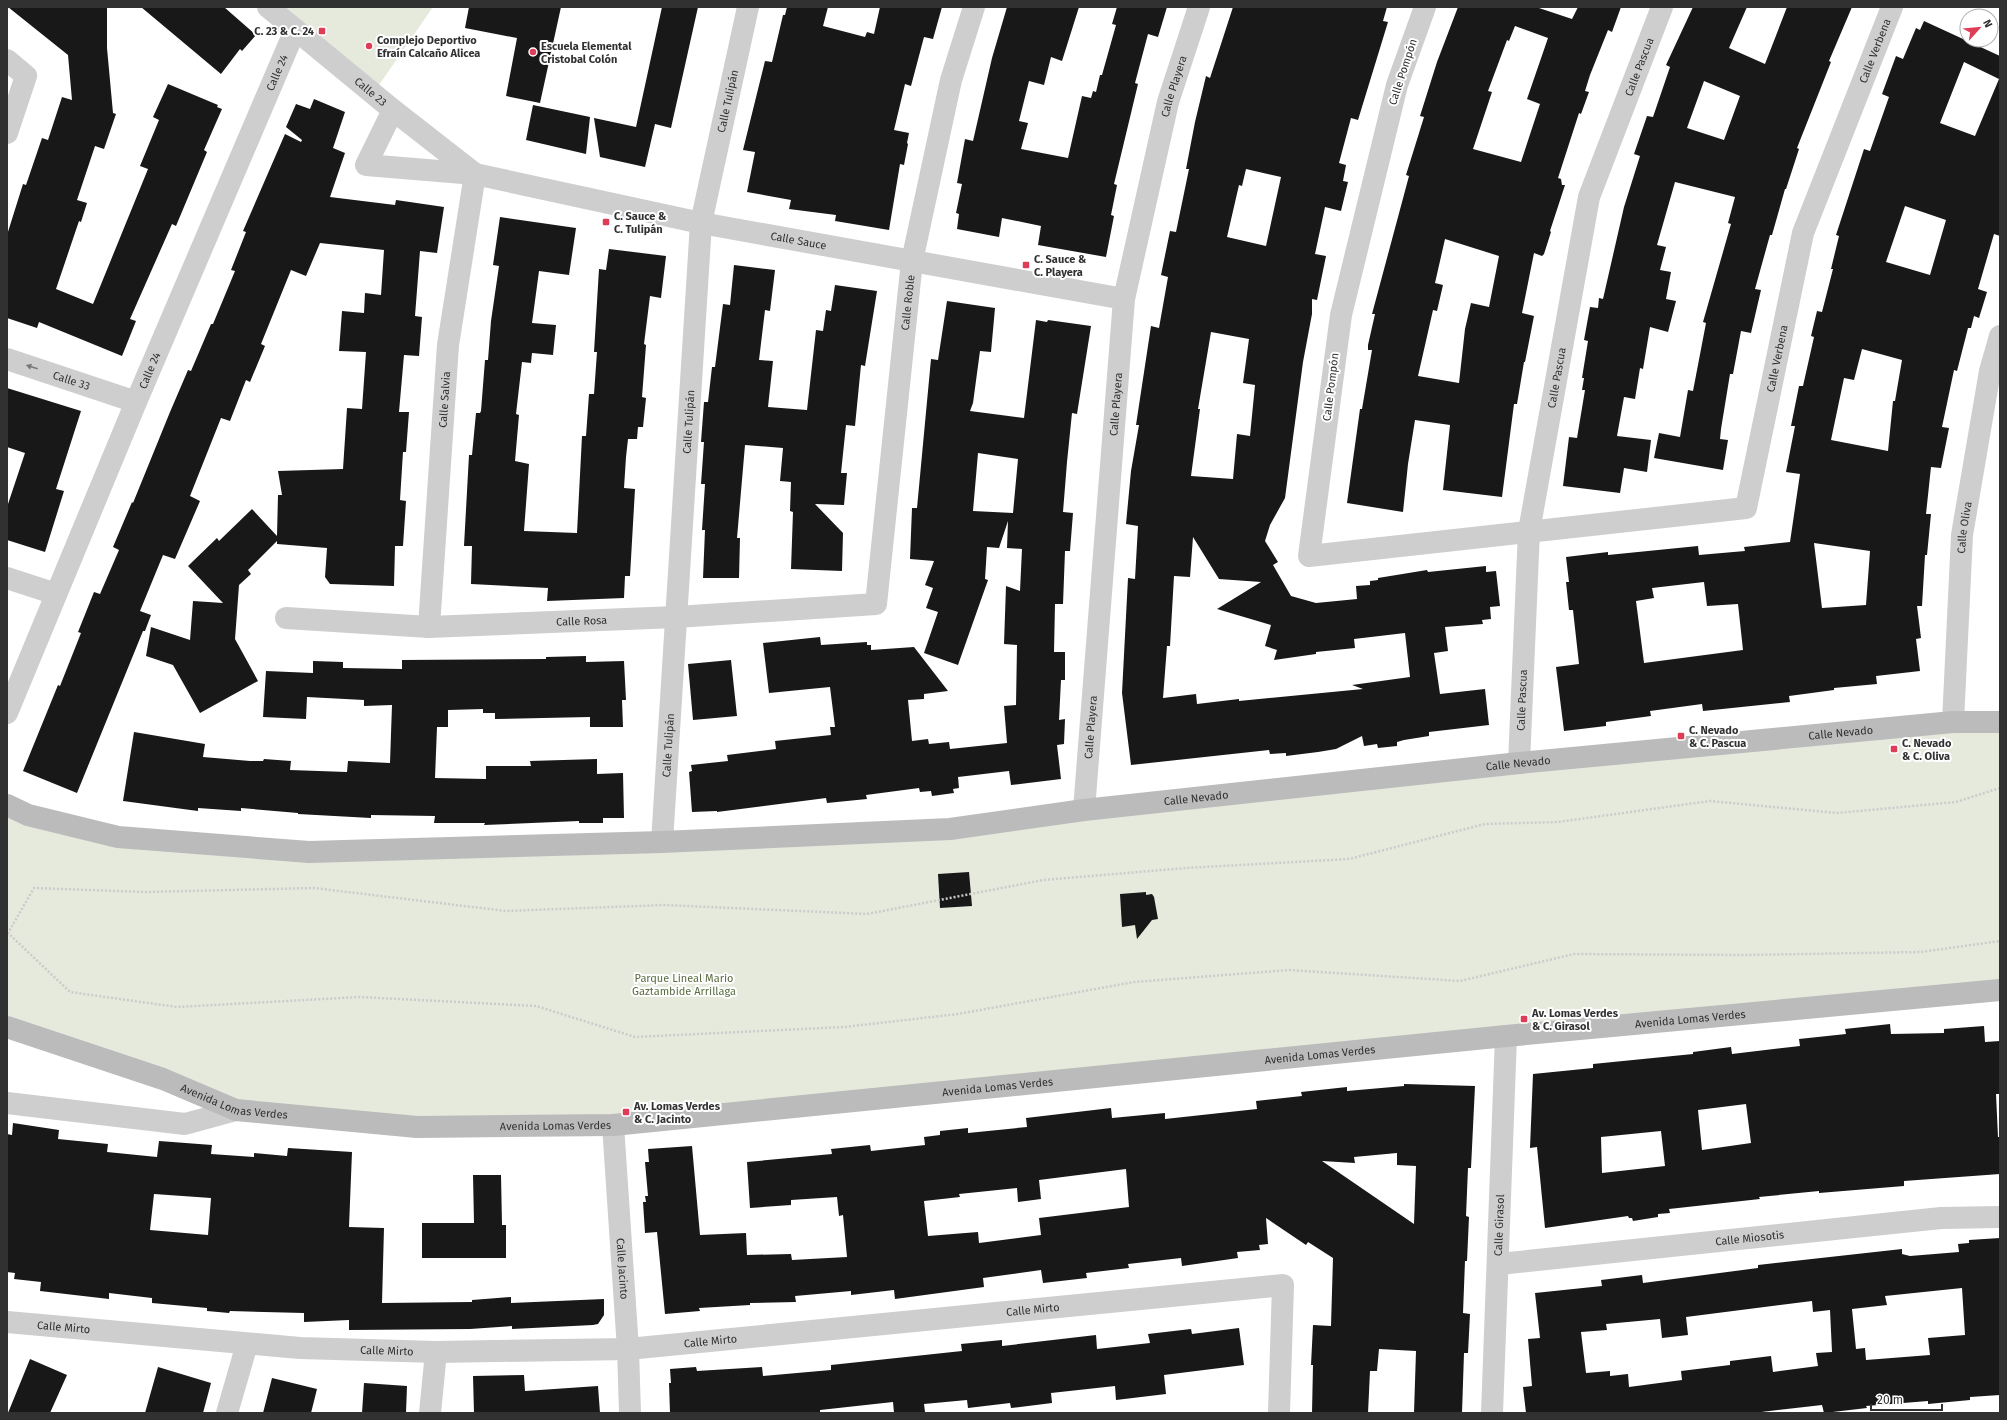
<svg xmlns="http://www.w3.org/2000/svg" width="2007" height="1420" font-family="'Fira Sans',sans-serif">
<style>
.green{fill:#e5eadd}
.building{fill:#181818;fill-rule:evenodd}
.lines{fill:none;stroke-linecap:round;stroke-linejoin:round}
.path{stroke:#cbcbcb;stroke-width:2.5;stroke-dasharray:2 2;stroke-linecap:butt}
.street{stroke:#cecece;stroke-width:22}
.secondary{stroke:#bbb;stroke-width:22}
.oneway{fill:#787878}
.poi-dot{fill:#df3c58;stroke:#fff;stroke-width:1.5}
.labels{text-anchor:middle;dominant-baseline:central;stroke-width:4;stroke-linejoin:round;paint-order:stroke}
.poi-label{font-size:11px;font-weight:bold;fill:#313131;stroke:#fff;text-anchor:start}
.street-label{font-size:11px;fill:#313131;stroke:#fff}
.park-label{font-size:11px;fill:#596c3f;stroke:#fff}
</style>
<rect width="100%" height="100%" fill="#fff"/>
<!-- green -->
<path class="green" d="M285,7H433L379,85Z
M2000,722V990L613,1125L236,1110L7,1029V805L28,815L309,852L950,829Z"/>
<!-- building -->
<path class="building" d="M8,7H107V48L113,113L116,114L104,149L95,146L77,200L87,203L81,222L79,221L56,289L93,304L148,169L140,166L159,120L153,117L168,84L218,105L217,107L222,109L204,150L207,152L176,226L172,224L130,319L136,321L122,356L39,322L37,328L7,318V235L23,184L26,185L42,138L48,140L62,97L72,100L68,55Z
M141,7H224L256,35L242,51L240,49L221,74Z
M469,7H561L540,103L506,96L517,38L465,28Z
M662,7H698L671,128L655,124L645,167L600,157L594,118L636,127Z
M787,7H828L823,26L865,37L867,32L874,34L880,7H942L933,39L924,37L911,86L905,84L894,130L909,133L907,143L908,144L904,165L900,164L889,230L835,221L836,215L789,209L791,200L747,192L755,152L743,150L765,61L772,62L783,15H785Z
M1007,7H1079L1062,61L1051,57L1044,85L1029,81L1019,121L1028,123L1021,149L1068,158L1082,96L1091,98L1093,91L1096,92L1100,75H1102L1116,25L1112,24L1117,7H1167L1158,37L1148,34L1135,83L1138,84L1114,184L1117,185L1111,215L1114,216L1106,257L1038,245L1041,226L1002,218L999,237L957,229L959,214L956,213L962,184L957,183L965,139L973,141L992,58Z
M1233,7H1387L1383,21L1388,22L1358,120L1351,118L1339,163L1346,165L1343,181L1348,182L1341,211L1325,207L1315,254L1326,256L1317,300L1312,299V314L1303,362L1285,498L1270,525L1265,541L1278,562L1273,565L1291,596L1316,603L1357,599L1356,586L1370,585V581L1378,580V578L1427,570L1428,572L1486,566V572L1496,571L1500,606L1490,607L1491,619L1482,620L1483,624L1445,627L1448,651L1434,653L1440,694L1485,689L1489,725L1429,732V736L1404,740L1397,742V746L1378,748L1377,744L1364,746L1362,736L1336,749L1318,752L1286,756V753L1270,754L1269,750L1131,765L1122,693L1128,578L1135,579L1138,526L1126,524L1131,471L1139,425H1136L1151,326L1159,328L1168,277L1161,275L1170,231L1176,232L1189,169H1186L1195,122L1206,76L1210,78ZM1246,169L1281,177L1266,246L1227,237L1239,185L1242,186ZM1211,332L1249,339L1243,383L1255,385L1250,436L1237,434L1233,479L1191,476L1200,409H1198ZM1193,537L1219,579L1261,582L1217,609L1271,625L1265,646L1277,650L1274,660L1316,654V652L1355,648L1354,639L1405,633L1410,677L1352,685L1363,689L1239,701V699L1197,704L1196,694L1163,698L1167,646H1170L1174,576L1190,577Z
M1458,7H1536L1572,19L1578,7H1621L1612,32L1608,30L1590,75L1585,91L1589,92L1581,114L1579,113L1558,178L1561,179L1562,185H1565L1550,231L1551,232L1544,254L1542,256L1534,253L1522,313L1534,316L1525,362H1524L1517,404H1514L1502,497L1443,490L1450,425L1415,420L1408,464L1403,512L1347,503L1360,409H1362L1372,350H1368V345L1375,314H1372L1409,176L1406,175L1424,117L1420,116L1437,62ZM1515,26L1548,38L1527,99L1540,104L1521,162L1473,149L1492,92L1488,91L1507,40L1509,41ZM1445,239L1499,256L1489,307L1471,303L1465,329L1459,383L1418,376L1433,310L1437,311L1443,285L1435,283Z
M1693,7H1747L1729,48L1765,64L1787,7H1852L1829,61L1831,62L1797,148L1799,149L1786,189H1785L1772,235H1770L1755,289L1761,290L1751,333L1741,331L1733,374H1730L1721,429L1720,439L1728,440L1723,470L1654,458L1659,433L1680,437L1688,390L1693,391L1706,323L1703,322L1731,224L1728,223L1735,197L1675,182L1657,245L1666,247L1660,270L1671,272L1666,299L1676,301L1668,332L1650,327L1643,369L1640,368L1635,399L1624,397L1617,436L1651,440L1647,472L1624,468L1620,493L1563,486L1569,437L1577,438L1585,390H1582L1584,378H1582L1588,341L1584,340L1590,307L1598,308L1599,298L1603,299L1624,207L1640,156L1634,154L1647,116L1653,117L1670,67L1666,65ZM1704,81L1740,96L1724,140L1687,128Z
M1924,21L2000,56V236L1994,234L1978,289L1987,292L1979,318L1974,316L1971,328H1968L1957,371L1954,370L1942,427L1949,428L1941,468L1931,467L1926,514H1931L1927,555H1925L1922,606H1917L1921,638L1916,639L1920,671L1876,676L1877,684L1834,688V690L1789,696L1790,702L1703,711L1702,704L1650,711L1651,716L1606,722V726L1564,731L1556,667L1579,664L1573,610H1569L1566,582H1569L1566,557L1608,552V555L1698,546L1699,555L1745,551L1744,547L1790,542L1800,474L1786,472L1795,426H1791L1799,386H1803L1814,337L1811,336L1817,311L1822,312L1833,269H1831L1839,236L1836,235L1864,149L1870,151L1889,97L1882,94L1896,56L1903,59L1916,28L1920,30ZM1964,62L1999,79L1975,136L1940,123ZM1905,206L1946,220L1930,275L1886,262ZM1862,349L1902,360L1895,401H1893L1888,451L1831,440L1844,378L1854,380ZM1814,543L1870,551L1866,605L1822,608ZM1704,582L1707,606L1738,604L1743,650L1644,663L1636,601L1654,598L1652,588Z
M314,99L345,112L333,148L345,153L330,197L395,205L396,200L444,207L437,253L420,251L415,316L422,317L419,356L404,355L399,412H409L406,452H403L400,500L406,501L403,546H395L394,586L330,584L325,577L327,548L277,544V541L248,570L251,574L239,585L235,639L258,681L200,713L173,665L146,656L151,627L190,640L193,601L223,603L188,566L217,538L219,541L252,509L277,536L278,495H282L278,471L343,469L347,408L362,409L366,352L339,351L342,311L364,313L365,293L381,295L384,250L320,243L306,276L291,270L261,344L265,346L250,382L246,380L230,421L221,418L190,496L200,501L175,559L163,555L140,611L151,615L145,631H143L77,793L23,771L58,685L60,686L81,633L78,632L94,592L100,594L119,550L113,547L132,502L133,503L170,412L188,370L191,371L211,324H213L235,271L231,270L246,232L243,231L285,134L301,142L302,140L286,127L296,104L310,109Z
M533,105L590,117L586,154L526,140Z
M500,217L576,228L569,275L539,271L532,323L556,325L553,355L532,353L531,363L522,362L516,414L519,415L515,461L529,464L524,531L577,533L582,436H586L589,394H594L597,352H594L599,269L606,270L609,249L666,256L661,298L650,296L644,344L646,345L642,397L646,398L643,427H638L637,439H628L626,457L624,488L635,489L630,576H625L624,598L547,601L548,588L471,584L472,546H464L469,455H472L476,413H480L481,411L485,360H488L491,321L499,266L493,265Z
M734,265L775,270L770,311L765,310L759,360L773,361L768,407L807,410L816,330L823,331L826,310L831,311L835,285L877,291L865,366L861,365L855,426L846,425L841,473H847L844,505L815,504L843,533L842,571L791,569L793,512L790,511L791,482L780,481L783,448L745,445L737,538H740L739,578H703L705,530H702L705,484H701L704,442H701L704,402H708L712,367H715L723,304L730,305Z
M947,301L995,308L991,352L980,351L973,403L970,411L1024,418L1036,320L1047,322L1048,320L1091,326L1077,414L1072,413L1067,462L1063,512L1073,513L1070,551H1065L1063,604H1055L1054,652H1065V680H1061L1059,720L1065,719L1064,744L1057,745L1061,779L1011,785L1009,771L958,777L959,788L953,789L954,793L932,796L931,791L920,792L919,788L866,795L867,799L827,803L826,798L717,812V811L692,812L689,772L692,771L691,765L728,761L727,755L776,749L775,741L831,735L830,727H835L830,687L769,693L763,643L820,637L821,645L867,642V645H871V650L914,647L948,691L924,694V699L908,700L912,741L928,739L929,744L949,742L950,749L1007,743L1004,706L1016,705L1017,645L1004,644L1006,586L1020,591L1022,549L1007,548L1008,521L999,548L987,547L985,579L988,580L958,665L924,653L938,612L926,608L933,588L925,585L934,561L910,559L912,508H917L931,359L938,360ZM978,453L1018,459L1013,513L973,511Z
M7,388L81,411L56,489L64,491L45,552L7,540V507L25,453L7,447Z
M586,656V662L624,661L626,700H622L623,727H590V717L495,719V713H483V709L448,710V727H437L435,778L486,779V766H531L530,761L597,759V774L623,773L624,818H603V823H579V821L484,825L485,823H434L435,816L371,815V818L298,814V813L241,808V811L198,808V811L123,801L134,732L205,744L203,757L250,761H263L264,759L291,761L290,770L347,772L348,761L390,763L392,705L364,706V700L307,697L306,719L263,717L266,671L313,673V661L343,662V668L402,669V660L546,659V657Z
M731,660L737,716L693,720L688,664Z
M969,872L972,906L940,908L938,874Z
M1146,892V895L1152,894L1154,897L1158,919L1152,920L1137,939L1135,925L1122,927L1120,894Z
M1890,1024L1891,1034L1944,1033V1029L1984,1026L1985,1042L2000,1041V1094H1996L1998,1137H2000V1174L1904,1181V1186L1819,1193V1191L1759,1197L1760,1199L1669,1209L1670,1213L1658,1214V1217L1633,1221L1632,1218H1629L1628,1216L1545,1228L1537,1147L1530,1148L1533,1074L1593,1068V1064L1693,1054V1052L1731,1047L1732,1054L1800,1046L1799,1039L1846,1034L1845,1029ZM1746,1104L1751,1143L1702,1150L1698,1110ZM1661,1131L1665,1166L1602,1173L1601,1137Z
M1404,1084L1475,1086L1471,1168H1468L1466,1216L1469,1217L1467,1261H1465L1463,1313L1470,1314L1468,1353H1464L1462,1413H1414L1416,1351L1379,1349L1377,1371H1370L1368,1413H1312L1313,1365H1311L1313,1325L1331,1326L1333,1258L1308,1242L1306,1245L1266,1218L1268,1244L1259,1245L1260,1250L1237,1252L1238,1258L1182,1266L1181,1258L1128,1264L1129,1268L1086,1273L1087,1278L1043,1283L1041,1270L983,1278L984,1287L895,1299L894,1290L851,1295V1291L795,1296L796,1302L750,1303V1305L699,1308L700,1311L665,1314L657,1232L645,1233L643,1202H646L645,1196H648L645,1162H649L648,1149L692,1146L700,1235L746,1233L747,1255L791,1254L792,1260L847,1257L843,1215L839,1216L837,1197L791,1200V1205L750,1208L747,1162L832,1154L831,1149L870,1145L871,1151L925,1145L924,1137L940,1135V1131L968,1128V1133L1027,1127L1026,1118L1111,1108L1112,1118L1165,1113V1119L1257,1109L1256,1101L1302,1096L1301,1092L1347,1087V1091L1404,1086ZM1397,1153V1165L1416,1166L1414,1224L1322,1161L1355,1163L1354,1157ZM1126,1169L1129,1207L1039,1218L1041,1235L979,1243L978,1232L928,1236L924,1201L960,1197L959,1194L1017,1188L1018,1202L1041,1199L1039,1180Z
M13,1123L59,1130L58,1139L108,1144L107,1152L157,1157L159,1141L212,1145L211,1154L254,1157V1153L287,1156L288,1148L352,1152L349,1227L384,1228L382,1303L472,1302V1300L511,1297V1303L604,1299V1315L598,1324L593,1325L512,1329V1326L470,1329L349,1330V1320L304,1322V1313L230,1311L229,1313L207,1311V1308L152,1303V1298L109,1293V1299L40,1291L41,1282L14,1279L15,1273L7,1272V1134L12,1135ZM154,1194L211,1198L208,1235L150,1230Z
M473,1175H501L502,1225H506V1258H422V1223H474Z
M2000,1238V1395L1970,1397V1400L1928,1404V1401L1866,1406L1867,1408L1824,1413L1822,1405L1753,1413H1526L1523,1387L1532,1386L1528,1339L1540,1338L1535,1293L1602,1286L1601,1280L1642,1275L1643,1283L1758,1268V1265L1902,1249V1254L1910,1256L1959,1252L1958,1244L1969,1243V1240ZM1962,1288L1965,1335L1928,1338L1930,1355L1866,1360L1865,1348L1856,1349L1852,1309L1887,1305L1885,1296ZM1812,1301L1813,1312L1830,1310L1832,1352L1816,1353L1818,1366L1773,1372L1771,1356L1730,1361V1365L1681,1371L1682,1380L1629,1387L1628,1374L1610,1376V1371L1586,1373L1581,1332L1607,1330L1606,1324L1660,1319L1662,1338L1688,1335L1686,1317Z
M1239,1328L1244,1365L1164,1375L1166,1394L1116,1400L1115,1386L1051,1393L1052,1403L1011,1408L1010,1403L968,1408L967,1400L924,1404L925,1412L915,1413H894L893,1402L820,1410V1413H670L669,1383H671L670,1369L696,1367L697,1371L762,1367L763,1376L831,1370V1365L962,1351L961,1344L1002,1340V1346L1096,1335L1097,1349L1150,1343L1148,1334L1191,1329L1192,1334Z
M30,1359L67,1375L50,1413H8Z
M158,1367L211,1383L203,1413H145Z
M524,1375L525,1391L598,1386L600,1413H474L473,1376Z
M272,1378L317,1389L311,1413H263Z
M364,1383L407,1386L406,1413H362Z"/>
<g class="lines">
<!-- path -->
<path class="path" d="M2000,788L1956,802L1837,813L1710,801L1558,822L1485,824L1349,859L1186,868L1043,880L867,914L664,905L506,911L314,888L146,892L34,888L8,933L70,992L177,1007L360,997L536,1006L635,1037L844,1027L958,1014L1134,982L1289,970L1460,981L1574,954L1744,955L1921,952L2000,941"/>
<!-- street -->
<g class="street">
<path id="s1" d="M268,7L393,110L475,174"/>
<path id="s2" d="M1425,7L1397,85L1341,315L1309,556L1746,508L1803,233L1892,7"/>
<path d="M7,60L26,76L7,133"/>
<path id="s3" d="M393,110L366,165L475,174L701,223L1124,299"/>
<path id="s4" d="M7,359L136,402"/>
<path d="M7,578L56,594"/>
<path id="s5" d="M286,618L429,627L676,617L876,604L912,261L951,80L974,7"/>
<path id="s6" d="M429,627L448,345L475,174"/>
<path id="s7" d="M7,713L136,402L295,30"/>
<path id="s8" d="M1953,722L1962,535L1990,371L2000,336"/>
<path id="s9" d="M1519,763L1529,531L1589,197L1662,7"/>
<path id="s10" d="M1084,810L1124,299L1168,102L1199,7"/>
<path id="s11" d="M662,842L701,223L748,7"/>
<path d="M7,1103L185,1124L236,1110"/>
<path id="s12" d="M613,1125L628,1349L630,1413"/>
<path id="s13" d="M1499,1264L1941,1218L2000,1217"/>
<path id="s14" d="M7,1322L300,1348L436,1352L628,1349L1283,1285L1279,1413"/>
<path d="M227,1413L247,1344"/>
<path d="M430,1413L436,1352"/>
<path id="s15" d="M1492,1413L1506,1036"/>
</g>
<!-- secondary -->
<g class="secondary">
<path id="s16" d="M7,805L28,815L118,837L309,852L662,842L950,829L1084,810L1519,763L1953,722H2000"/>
<path id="s17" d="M7,1027L163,1079L236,1110L417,1127L613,1125L1506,1036L2000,990"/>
</g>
</g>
<!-- one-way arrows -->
<defs><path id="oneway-solid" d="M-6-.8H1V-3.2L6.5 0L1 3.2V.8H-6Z"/></defs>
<use class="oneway" href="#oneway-solid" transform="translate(32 367) rotate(-162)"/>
<!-- markers -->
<g class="poi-dot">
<rect x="318" y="27" width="8" height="8" rx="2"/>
<circle cx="369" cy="46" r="4"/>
<circle cx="533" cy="52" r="4"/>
<rect x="602" y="218" width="8" height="8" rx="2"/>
<rect x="1022" y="261" width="8" height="8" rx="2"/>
<rect x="1677" y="732" width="8" height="8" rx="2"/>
<rect x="1890" y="745" width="8" height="8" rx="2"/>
<rect x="1520" y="1015" width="8" height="8" rx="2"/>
<rect x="622" y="1108" width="8" height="8" rx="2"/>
</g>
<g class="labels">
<!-- poi labels -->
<g class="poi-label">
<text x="314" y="31" text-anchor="end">C. 23 &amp; C. 24</text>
<text x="377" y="40">Complejo Deportivo<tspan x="377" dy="13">Efraín Calcaño Alicea</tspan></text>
<text x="541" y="46">Escuela Elemental<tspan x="541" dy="13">Cristobal Colón</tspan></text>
<text x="614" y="216">C. Sauce &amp;<tspan x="614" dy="13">C. Tulipán</tspan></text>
<text x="1034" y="259">C. Sauce &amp;<tspan x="1034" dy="13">C. Playera</tspan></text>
<text x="1689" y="730">C. Nevado<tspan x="1689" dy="13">&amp; C. Pascua</tspan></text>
<text x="1902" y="743">C. Nevado<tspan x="1902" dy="13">&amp; C. Oliva</tspan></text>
<text x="1532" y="1013">Av. Lomas Verdes<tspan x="1532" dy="13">&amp; C. Girasol</tspan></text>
<text x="634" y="1106">Av. Lomas Verdes<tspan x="634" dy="13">&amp; C. Jacinto</tspan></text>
</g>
<!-- street labels -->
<g class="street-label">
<text stroke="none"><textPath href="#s2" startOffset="1479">Calle Verbena</textPath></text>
<text stroke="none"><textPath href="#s9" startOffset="711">Calle Pascua</textPath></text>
<text transform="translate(1403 72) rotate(-72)">Calle Pompón</text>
<text stroke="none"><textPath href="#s7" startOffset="695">Calle 24</textPath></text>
<text stroke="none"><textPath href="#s10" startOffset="731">Calle Playera</textPath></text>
<text stroke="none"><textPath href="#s1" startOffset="133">Calle 23</textPath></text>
<text stroke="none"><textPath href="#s11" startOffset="745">Calle Tulipán</textPath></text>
<text stroke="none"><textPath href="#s3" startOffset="501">Calle Sauce</textPath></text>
<text stroke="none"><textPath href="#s5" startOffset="894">Calle Roble</textPath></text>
<text stroke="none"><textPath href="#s2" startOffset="1155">Calle Verbena</textPath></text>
<text stroke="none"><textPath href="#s7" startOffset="371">Calle 24</textPath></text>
<text stroke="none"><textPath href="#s9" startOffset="388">Calle Pascua</textPath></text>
<text stroke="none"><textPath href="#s4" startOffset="68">Calle 33</textPath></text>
<text transform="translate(1331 387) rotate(-83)">Calle Pompón</text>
<text stroke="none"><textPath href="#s6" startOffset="228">Calle Salvia</textPath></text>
<text stroke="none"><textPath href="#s10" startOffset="407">Calle Playera</textPath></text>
<text stroke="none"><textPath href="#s11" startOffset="421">Calle Tulipán</textPath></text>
<text stroke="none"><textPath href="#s8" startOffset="195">Calle Oliva</textPath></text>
<text stroke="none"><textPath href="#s5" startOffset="296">Calle Rosa</textPath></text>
<text stroke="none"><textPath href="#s9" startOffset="63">Calle Pascua</textPath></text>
<text stroke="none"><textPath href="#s10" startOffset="83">Calle Playera</textPath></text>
<text stroke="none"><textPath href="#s16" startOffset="1845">Calle Nevado</textPath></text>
<text stroke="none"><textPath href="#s11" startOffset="97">Calle Tulipán</textPath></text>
<text stroke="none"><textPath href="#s16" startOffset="1521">Calle Nevado</textPath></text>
<text stroke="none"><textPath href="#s16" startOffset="1197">Calle Nevado</textPath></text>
<text stroke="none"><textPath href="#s17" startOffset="1704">Avenida Lomas Verdes</textPath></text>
<text stroke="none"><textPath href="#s17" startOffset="1332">Avenida Lomas Verdes</textPath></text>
<text stroke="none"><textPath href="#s17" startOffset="1008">Avenida Lomas Verdes</textPath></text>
<text stroke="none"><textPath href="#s17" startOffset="240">Avenida Lomas Verdes</textPath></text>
<text stroke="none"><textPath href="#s17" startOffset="564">Avenida Lomas Verdes</textPath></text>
<text stroke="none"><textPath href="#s15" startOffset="188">Calle Girasol</textPath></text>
<text stroke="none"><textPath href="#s13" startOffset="252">Calle Miosotis</textPath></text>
<text stroke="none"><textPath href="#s12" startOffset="144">Calle Jacinto</textPath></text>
<text stroke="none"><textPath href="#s14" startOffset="1029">Calle Mirto</textPath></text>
<text stroke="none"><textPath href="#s14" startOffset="57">Calle Mirto</textPath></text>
<text stroke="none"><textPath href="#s14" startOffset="705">Calle Mirto</textPath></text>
<text stroke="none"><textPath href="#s14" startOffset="381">Calle Mirto</textPath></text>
</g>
<!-- park labels -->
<g class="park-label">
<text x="684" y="978">Parque Lineal Mario<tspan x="684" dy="13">Gaztambide Arrillaga</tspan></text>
</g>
</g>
<!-- border -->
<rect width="2007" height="1420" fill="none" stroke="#313131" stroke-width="16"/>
<!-- north arrow -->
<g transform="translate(1979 28) rotate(63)"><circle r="19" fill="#ffffff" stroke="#adadad"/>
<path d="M0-3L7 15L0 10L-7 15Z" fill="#df3c58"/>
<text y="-6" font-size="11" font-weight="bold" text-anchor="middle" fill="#313131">N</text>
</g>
<!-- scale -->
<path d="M1871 1404v6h71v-6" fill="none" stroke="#313131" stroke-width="2"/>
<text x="1877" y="1404" font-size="12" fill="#313131" stroke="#ffffff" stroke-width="3" paint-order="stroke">20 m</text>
</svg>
